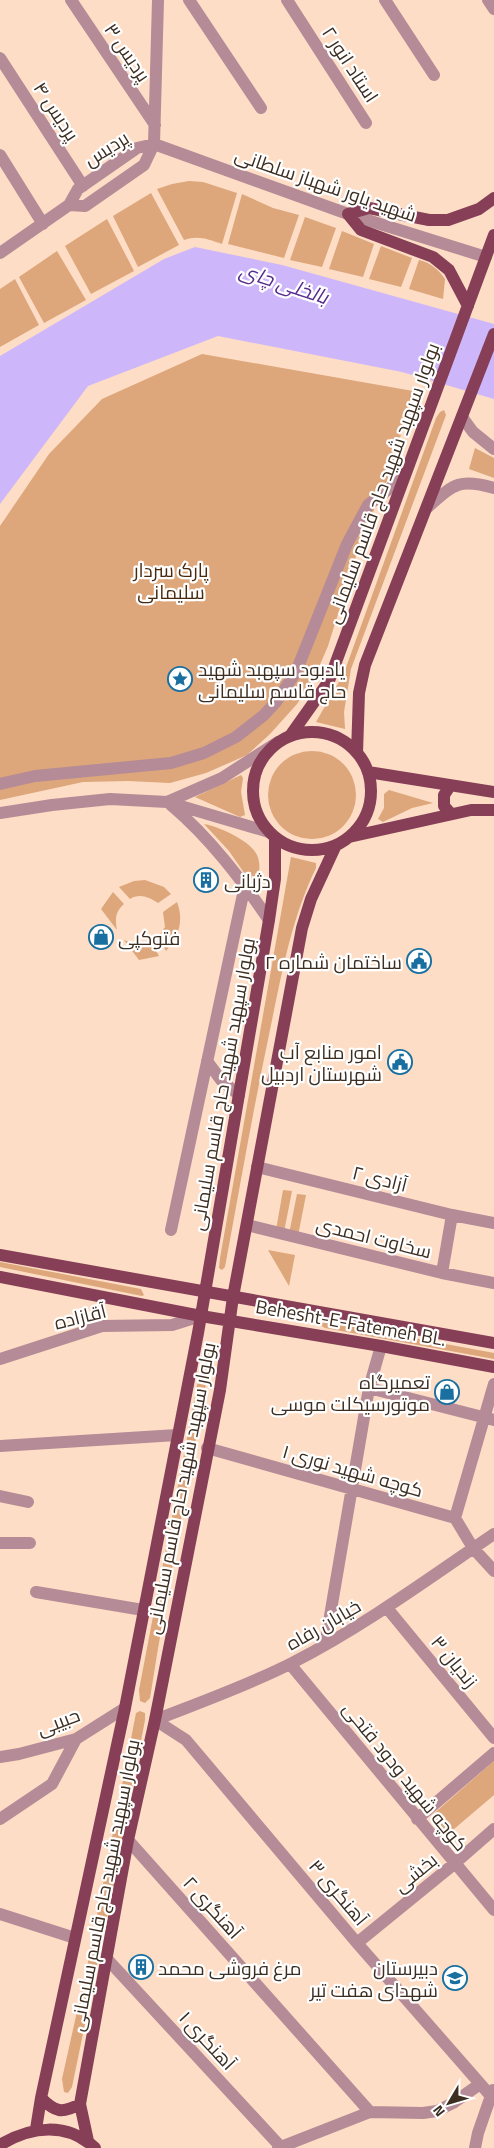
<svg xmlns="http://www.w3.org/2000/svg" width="494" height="2148" font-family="'Titillium Web',Cairo,sans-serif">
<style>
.green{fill:#dda67b}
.water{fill:#cdb7fa}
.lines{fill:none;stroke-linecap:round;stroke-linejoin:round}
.minor{stroke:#b58b97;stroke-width:12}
.major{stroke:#873f58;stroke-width:12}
.labels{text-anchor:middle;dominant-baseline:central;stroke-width:4.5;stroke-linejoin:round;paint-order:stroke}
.street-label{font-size:19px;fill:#3d2e22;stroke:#fff}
.park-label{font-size:19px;fill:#482a0f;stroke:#fff}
.poi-label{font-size:19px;fill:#3d2e22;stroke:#fff;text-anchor:start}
.water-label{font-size:20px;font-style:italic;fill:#582e8e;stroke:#fff}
</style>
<rect width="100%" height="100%" fill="#fdddc5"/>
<!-- green -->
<path class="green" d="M189,181L203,182L237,193L222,244C208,239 198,235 184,240L157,189L172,184Z
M151,193L179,245L138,267L113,216Z
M242,194L273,208L299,215L284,258L228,244Z
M305,217L336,228L322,267L290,260Z
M107,219L134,271L91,294L65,246Z
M342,231L374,244L363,277L329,269Z
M381,246L412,258L401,287L369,279Z
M57,251L86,300L44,323L19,277Z
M419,260C431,263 438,269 445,279L443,299L409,289Z
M15,279L39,325L0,347V289Z
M202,354L413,391L390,474L362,537L328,646L316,674L297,704L270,734L247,755L206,773L170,783L128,781L83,782L0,800V526L49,454L102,399Z
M444,410L446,415L351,669L344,712L345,729L316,722L344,673L436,418L440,412Z
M475,448L494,458V478L469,469Z
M268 795a44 44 0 1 1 88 0a44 44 0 1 1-88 0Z
M241,775L243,778L241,792L245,815L240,817L195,797Z
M389,790L433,803L412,808L383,822L378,819L384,808V794Z
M204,824C218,826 251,841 257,855C262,866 258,879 256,890L229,851Z
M291,857L316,863V868C292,917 282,972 271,1025C254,1105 240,1186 225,1267L222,1270L219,1268L220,1258Z
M145,880L164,887L171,894L158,903C149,897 139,893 130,899L119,887L134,881Z
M113,892L124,904C115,912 115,919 117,930L101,909Z
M177,902C184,920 179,937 166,951L158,937L165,927L163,912Z
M124,940L138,945L151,942L159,956L139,960Z
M283,1190L292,1191L284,1232L276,1230Z
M297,1194L306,1195L298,1236L289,1234Z
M268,1250L295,1255L289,1286Z
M0,1262L141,1289L144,1295L142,1296L0,1267Z
M322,1321L494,1353V1359L325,1328L320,1325Z
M207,1349L211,1355C191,1470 168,1583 150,1698L145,1703L140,1701L139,1690L203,1354Z
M140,1711L145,1713V1720L111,1898L72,2087L68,2093L64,2092L62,2079L88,1962L136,1713Z
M494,1761V1795L447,1835L431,1816Z"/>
<!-- water -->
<path class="water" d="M195,247L282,265L494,324V399L402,372L218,336L88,386L0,504V356L164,259Z"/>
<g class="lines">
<!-- minor -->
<path class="minor" d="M71,0L155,125
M189,0L261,108
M287,0L366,123
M385,0L434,75
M488,0L494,9
M0,58L83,186
M154,144L348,214L486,257
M0,155L43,224
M69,205L85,206L144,165L154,144L158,0
M0,253L69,205L78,189L137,148L154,144
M462,417L473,432L494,449
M428,507C454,484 459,478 494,488
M0,784L35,776L171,763L204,753L236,737L264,715L276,702L296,672L347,544L368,505L403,478
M167,802L222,778L278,742
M171,805C210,838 241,879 269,920
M0,813L52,805L110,799L167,802L269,832
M207,1061L221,1080L239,1095
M257,1167L452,1215L494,1223
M247,1225L442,1273L494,1283
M171,1230L245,885
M442,1273L452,1215
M0,1359L102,1326L172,1325L201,1316
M369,1388L494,1420
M0,1446L177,1435
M207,1448L455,1518L473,1548L494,1571
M0,1496L28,1502
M455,1518L494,1384
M0,1543H30
M36,1592L143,1610
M387,1608L494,1738
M325,1645L369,1388L381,1346
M290,1664L494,1910
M155,1720L186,1740L357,1943L490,2095
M155,1720C201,1702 249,1685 292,1663C364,1626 428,1579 494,1534
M0,1757L19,1754L76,1739L125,1708
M0,1819L52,1784L76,1739
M417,1819L494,1753
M128,1840L370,2112
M0,1914L75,1938
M357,1943L454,1864L494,1829
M108,1960L280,2146
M278,2148L370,2112L423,2113L437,2111L453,2103L480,2084
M475,2148L478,2133L493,2090"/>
<!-- major -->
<path class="major" d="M468,306L449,270L433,257L361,230L348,214L369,208L429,220H448L479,209L494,198
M253 791a59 59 0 1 1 118 0a59 59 0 1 1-118 0Z
M290,736L329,681L494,235
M357,753L359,693L365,665L494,334
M368,772L494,792
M450,786L444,795V806L451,814
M349,837L471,810H494
M0,1255L494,1343
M0,1277L201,1316L381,1346L494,1367
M41,2098C55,2112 62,2114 80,2104
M36,2129L41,2098L125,1708L198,1333L269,920L275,879V838
M88,2141L80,2104L128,1840L155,1720L220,1390L233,1297L302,928L311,899L336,845
M0,2145C31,2126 67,2122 95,2148"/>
</g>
<!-- icons -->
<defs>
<symbol id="sight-ring" viewBox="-11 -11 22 22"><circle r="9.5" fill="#fff" stroke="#196f9f" stroke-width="1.5"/><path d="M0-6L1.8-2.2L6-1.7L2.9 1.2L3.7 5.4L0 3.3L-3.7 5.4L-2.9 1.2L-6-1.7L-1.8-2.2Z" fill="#196f9f"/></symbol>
<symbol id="building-ring" viewBox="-11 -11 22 22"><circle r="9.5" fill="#fff" stroke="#196f9f" stroke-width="1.5"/><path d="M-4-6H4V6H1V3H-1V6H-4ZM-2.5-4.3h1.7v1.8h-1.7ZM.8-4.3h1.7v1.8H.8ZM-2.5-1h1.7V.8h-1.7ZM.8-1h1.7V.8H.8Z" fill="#196f9f"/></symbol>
<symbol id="shop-ring" viewBox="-11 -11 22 22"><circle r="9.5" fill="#fff" stroke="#196f9f" stroke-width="1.5"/><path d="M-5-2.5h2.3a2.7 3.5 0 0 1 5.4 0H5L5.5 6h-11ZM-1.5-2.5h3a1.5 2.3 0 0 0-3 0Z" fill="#196f9f"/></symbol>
<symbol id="civic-ring" viewBox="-11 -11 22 22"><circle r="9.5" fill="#fff" stroke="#196f9f" stroke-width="1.5"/><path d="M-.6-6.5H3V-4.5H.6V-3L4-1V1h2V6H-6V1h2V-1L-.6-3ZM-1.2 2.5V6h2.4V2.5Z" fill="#196f9f"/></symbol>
<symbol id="school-ring" viewBox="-11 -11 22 22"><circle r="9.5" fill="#fff" stroke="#196f9f" stroke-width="1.5"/><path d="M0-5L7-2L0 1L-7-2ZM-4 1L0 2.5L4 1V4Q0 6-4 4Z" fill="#196f9f"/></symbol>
</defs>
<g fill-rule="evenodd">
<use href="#sight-ring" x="166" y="665" width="28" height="28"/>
<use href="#building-ring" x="192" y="866" width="28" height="28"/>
<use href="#shop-ring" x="87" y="923" width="28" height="28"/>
<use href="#civic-ring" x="405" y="947" width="28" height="28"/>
<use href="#civic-ring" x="386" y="1048" width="28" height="28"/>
<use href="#shop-ring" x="433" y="1378" width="28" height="28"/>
<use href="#building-ring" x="127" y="1953" width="28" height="28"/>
<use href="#school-ring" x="441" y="1964" width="28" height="28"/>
</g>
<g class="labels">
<!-- street labels -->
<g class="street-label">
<text transform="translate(128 52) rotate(56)">پردیس ۳</text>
<text transform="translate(351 64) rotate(57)">استاد انور ۲</text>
<text transform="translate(57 111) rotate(57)">پردیس ۴</text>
<text transform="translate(106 148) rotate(-32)">پردیس</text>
<text transform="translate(326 184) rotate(19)">شهید یاور شهباز سلطانی</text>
<text transform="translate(382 483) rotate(-70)">بولوار سپهبد شهید حاج قاسم سلیمانی</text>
<text transform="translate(222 1084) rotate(-80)">بولوار سپهبد شهید حاج قاسم سلیمانی</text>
<text transform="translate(380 1178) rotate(14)">آزادی ۲</text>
<text transform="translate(374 1237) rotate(14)">سخاوت احمدی</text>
<text transform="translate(80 1316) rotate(-14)">آقازاده</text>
<text transform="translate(351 1322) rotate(10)">Behesht-E-Fatemeh BL.</text>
<text transform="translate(353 1470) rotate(16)">کوچه شهید نوری ۱</text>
<text transform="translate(180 1488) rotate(-79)">بولوار سپهبد شهید حاج قاسم سلیمانی</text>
<text transform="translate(323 1624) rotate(-30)">خیابان رفاه</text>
<text transform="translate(455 1661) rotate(51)">زندیان ۳</text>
<text transform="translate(58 1721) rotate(-21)">حبیبی</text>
<text transform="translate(406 1776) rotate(51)">کوچه شهید ودود فتحی</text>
<text transform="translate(415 1872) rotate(-39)">بخشی</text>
<text transform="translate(104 1885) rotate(-79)">بولوار سپهبد شهید حاج قاسم سلیمانی</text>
<text transform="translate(339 1892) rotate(50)">آهنگری ۳</text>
<text transform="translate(213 1907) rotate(48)">آهنگری ۲</text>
<text transform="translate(208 2040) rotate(47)">آهنگری ۱</text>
</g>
<!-- park labels -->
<g class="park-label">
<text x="171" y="569">پارک سردار<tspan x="171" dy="22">سلیمانی</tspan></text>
</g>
<!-- poi labels -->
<g class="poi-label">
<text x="198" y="668">یادبود سپهبد شهید<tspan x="198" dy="22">حاج قاسم سلیمانی</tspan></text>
<text x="224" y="880">دژبانی</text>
<text x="118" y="937">فتوکپی</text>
<text x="402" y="961" text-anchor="end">ساختمان شماره ۲</text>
<text x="382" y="1051" text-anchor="end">امور منابع آب<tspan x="382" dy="22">شهرستان اردبیل</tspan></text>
<text x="430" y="1381" text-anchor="end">تعمیرگاه<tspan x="430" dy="22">موتورسیکلت موسی</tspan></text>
<text x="158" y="1967">مرغ فروشی محمد</text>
<text x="438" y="1967" text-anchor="end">دبیرستان<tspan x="438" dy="22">شهدای هفت تیر</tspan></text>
</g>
<!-- water labels -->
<g class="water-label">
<text transform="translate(284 283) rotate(18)">بالخلی چای</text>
</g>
</g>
<!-- north arrow -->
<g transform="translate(449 2103) rotate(232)" stroke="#ffffff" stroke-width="4" paint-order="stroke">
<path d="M0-4L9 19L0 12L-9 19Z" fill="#3d2e22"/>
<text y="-8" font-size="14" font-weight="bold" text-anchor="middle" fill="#3d2e22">N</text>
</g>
</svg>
